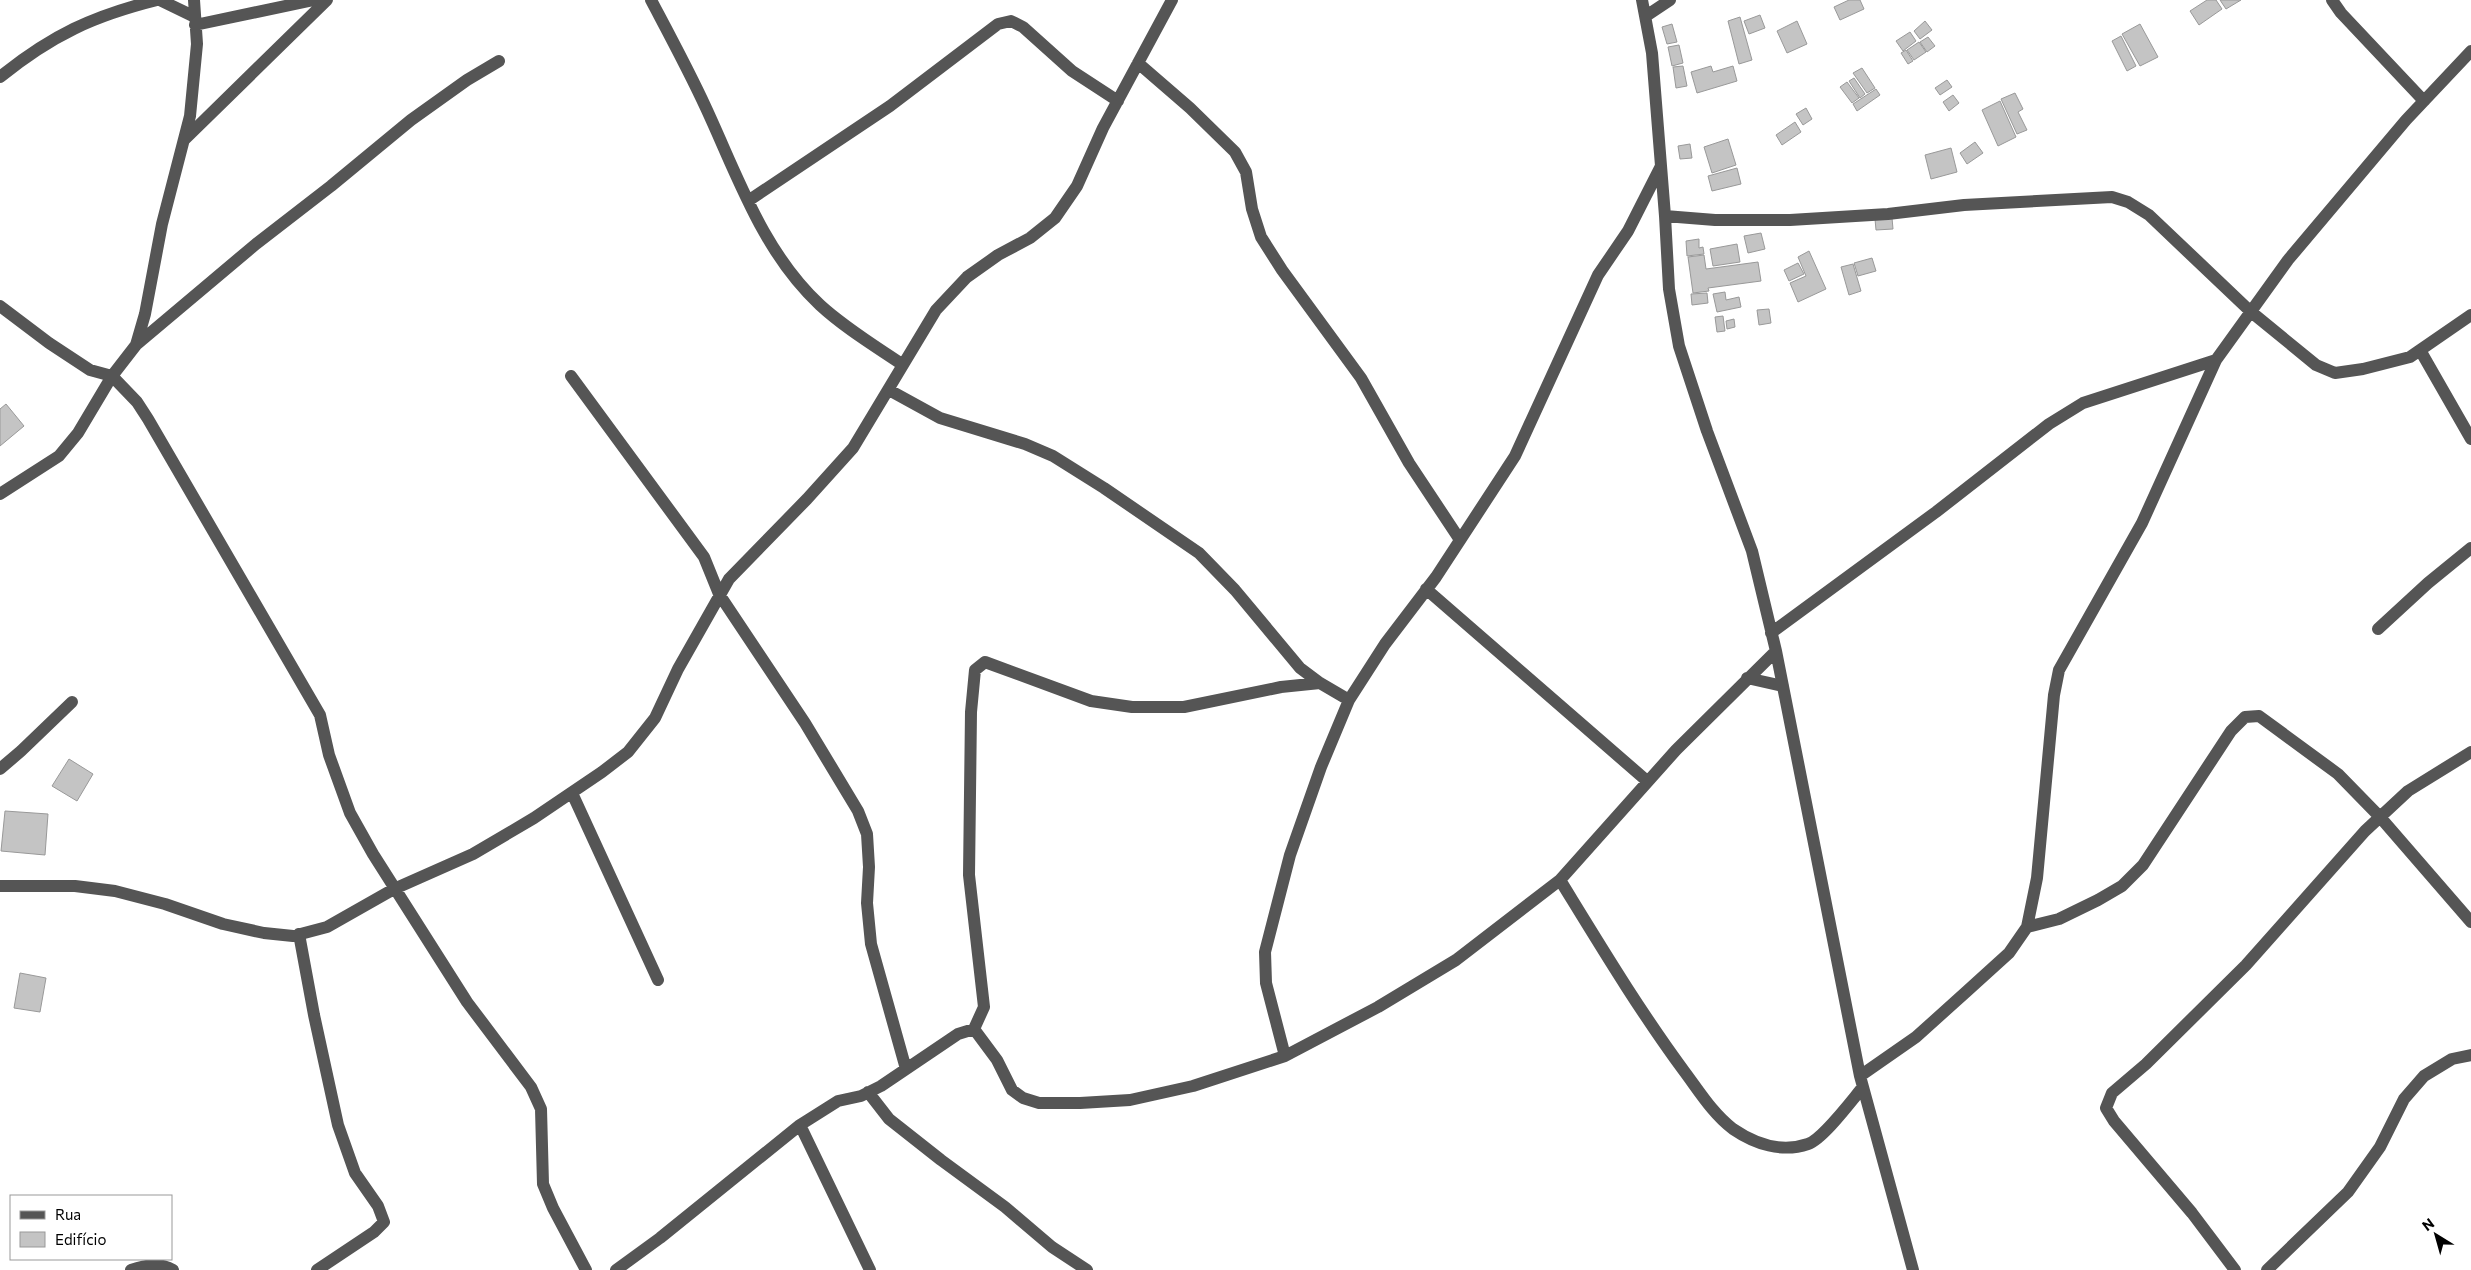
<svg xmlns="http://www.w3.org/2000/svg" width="2471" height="1270" font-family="Commissioner,sans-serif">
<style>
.building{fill:#c4c4c4;stroke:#999}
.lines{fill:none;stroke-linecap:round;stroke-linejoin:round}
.minor{stroke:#555;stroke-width:12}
</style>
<rect width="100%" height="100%" fill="#fff"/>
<!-- building -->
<path class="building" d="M1849,0H1860L1864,9L1840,20L1834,7Z
M2207,0H2216L2222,9L2199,25L2190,11Z
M2220,0H2241L2226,9Z
M1760,15L1765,28L1749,34L1744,21Z
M1740,17L1752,60L1739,64L1728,21Z
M1797,21L1807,44L1787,53L1777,31Z
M1925,21L1932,30L1920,39L1914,31Z
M1672,24L1677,42L1667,44L1662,27Z
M2140,24L2158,57L2140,66L2122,34Z
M1910,32L1916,41L1903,51L1896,41Z
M2121,36L2136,66L2127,71L2112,41Z
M1928,37L1935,46L1927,52L1920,42Z
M1919,42L1926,52L1914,60L1907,50Z
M1679,45L1683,63L1672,66L1668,47Z
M1906,50L1913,61L1908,64L1901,53Z
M1683,66L1687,86L1676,88L1673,67Z
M1711,66L1713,72L1733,66L1737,81L1697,93L1691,72Z
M1862,68L1875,88L1867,93L1853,73Z
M1854,78L1865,94L1860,98L1849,81Z
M1947,80L1952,87L1940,95L1935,88Z
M1847,82L1859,98L1852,103L1840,87Z
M1876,89L1880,95L1857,111L1853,104Z
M2015,93L2023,109L2018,112L2027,130L2017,134L2001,99Z
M1953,95L1959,103L1949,111L1943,102Z
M2000,101L2016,137L1998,146L1982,110Z
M1806,108L1812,119L1803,125L1796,114Z
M1795,122L1801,132L1782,145L1776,135Z
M1728,139L1736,165L1712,173L1704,147Z
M1975,142L1983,153L1967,164L1960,153Z
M1690,144L1692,158L1680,159L1678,146Z
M1951,148L1957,172L1931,179L1925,155Z
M1737,168L1741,184L1712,191L1708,176Z
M1892,218L1893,229L1876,230L1875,219Z
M1761,233L1765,249L1748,253L1744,236Z
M1699,239V248L1703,247L1704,254L1687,256L1686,241Z
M1737,244L1740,262L1713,266L1710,249Z
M1809,251L1826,289L1798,302L1790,283L1806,276L1798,257Z
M1704,255L1706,269L1758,262L1761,281L1708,288L1709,291L1693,293L1688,257Z
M1872,258L1876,271L1858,276L1854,263Z
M1798,263L1804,274L1789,281L1784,270Z
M1853,264L1861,291L1849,295L1841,267Z
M1725,292L1726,300L1739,297L1741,307L1717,312L1713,294Z
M1707,293L1708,303L1692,305L1691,294Z
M1769,309L1771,323L1759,325L1757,310Z
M1723,316L1725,331L1717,332L1715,317Z
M1734,319L1735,327L1727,329L1726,321Z
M6,404L24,426L0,446V409Z
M69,759L93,774L77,801L52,786Z
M5,811L48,814L45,855L1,851Z
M20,973L46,978L40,1012L14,1008Z"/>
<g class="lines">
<!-- minor -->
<path class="minor" d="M160,0L195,17
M651,0C670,36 689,71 706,108C738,177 763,252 820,305C845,328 875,346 903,365
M1642,0L1652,53L1665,216L1669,289L1679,346L1707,431L1752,551L1776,651L1860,1076L1913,1270
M2332,0L2341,13L2424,101
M1646,16L1670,0
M195,25L314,0
M1138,63L1190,108L1235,152L1246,172L1252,209L1261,237L1282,270L1361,378L1409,463L1460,540
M0,77C52,35 93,16 157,0
M185,139L327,0
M748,201L890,106L998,24L1011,21L1023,27L1072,71L1118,101
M1665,216L1715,220H1790L1888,214L1964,205L2112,197L2128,202L2149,215L2250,311L2316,365L2335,373L2363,369L2410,357L2471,315
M0,306L49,343L90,370L112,376L137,402L148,419L320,715L329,755L350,813L373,854L467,1002L531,1087L541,1109L543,1184L553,1208L586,1270
M136,345L256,244L331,186L411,120L467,80L499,61
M2420,350L2471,439
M571,376L704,557L719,594L805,723L858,811L867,834L869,867L867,903L871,944L906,1069
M889,390L940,418L1025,444L1053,456L1104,488L1199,553L1235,590L1300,668L1320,683L1349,700
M0,494L59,456L78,433L112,376L136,345L145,314L162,224L190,116L197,44L194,0
M1426,589L1647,781
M2378,629L2428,583L2471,548
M1771,633L1936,512L2049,424L2083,403L2216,360
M1747,678L1783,686
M1320,683L1281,687L1184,707H1132L1091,701L985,662L975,670L971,712L969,875L984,1007L974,1029L997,1060L1012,1090L1023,1098L1039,1103H1080L1130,1100L1193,1086L1285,1056L1378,1007L1456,960L1560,880L1676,750L1776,651
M0,769L21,751L72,702
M572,793L658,980
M1560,880C1600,945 1639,1010 1684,1071C1699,1091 1713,1114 1733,1129C1755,1144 1782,1153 1808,1144C1823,1139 1852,1100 1863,1087
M0,886H75L115,891L165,904L223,924L264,933L293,936L327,927L394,889L473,854L534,818L602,772L628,752L655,718L678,669L729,579L807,499L853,448L936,310L967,277L998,255L1030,238L1055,218L1077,186L1103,128L1172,0
M2027,927L2059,919L2098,900L2122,886L2143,865L2231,731L2245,717L2259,716L2338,774L2380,817L2471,922
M299,934L314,1015L338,1125L355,1173L378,1206L384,1222L374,1232L317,1270
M1285,1056L1266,983L1265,952L1290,855L1321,767L1349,700L1385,644L1436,577L1515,456L1598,275L1628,231L1661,166
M1860,1076L1916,1037L1966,992L2009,953L2027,927L2037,878L2054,695L2059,670L2142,523L2216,360L2288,260L2406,120L2471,51
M868,1092L889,1119L941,1160L1005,1207L1052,1247L1087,1270
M800,1125L870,1270
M131,1270C146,1265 159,1262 173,1270
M616,1270L660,1238L800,1125L838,1101L861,1096L881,1086L958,1034L974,1029
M2235,1270L2192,1213L2114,1121L2106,1108L2112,1093L2146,1064L2246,965L2365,831L2408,791L2471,752
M2267,1270L2348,1192L2380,1147L2404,1099L2424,1076L2452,1059L2471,1055"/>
</g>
<!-- legend -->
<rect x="10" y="1195" width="162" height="65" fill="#ffffff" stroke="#999999"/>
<rect x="20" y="1211" width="25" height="8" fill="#555555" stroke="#999999"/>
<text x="55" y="1220" font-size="15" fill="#000000">Rua</text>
<rect x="20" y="1232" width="25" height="15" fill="#c4c4c4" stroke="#999999"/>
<text x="55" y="1245" font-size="15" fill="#000000">Edifício</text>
<!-- north arrow -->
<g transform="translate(2436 1235) rotate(323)" stroke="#ffffff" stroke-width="4" paint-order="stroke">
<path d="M0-4L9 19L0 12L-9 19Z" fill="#000000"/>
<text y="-8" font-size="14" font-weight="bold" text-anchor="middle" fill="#000000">N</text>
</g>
</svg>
